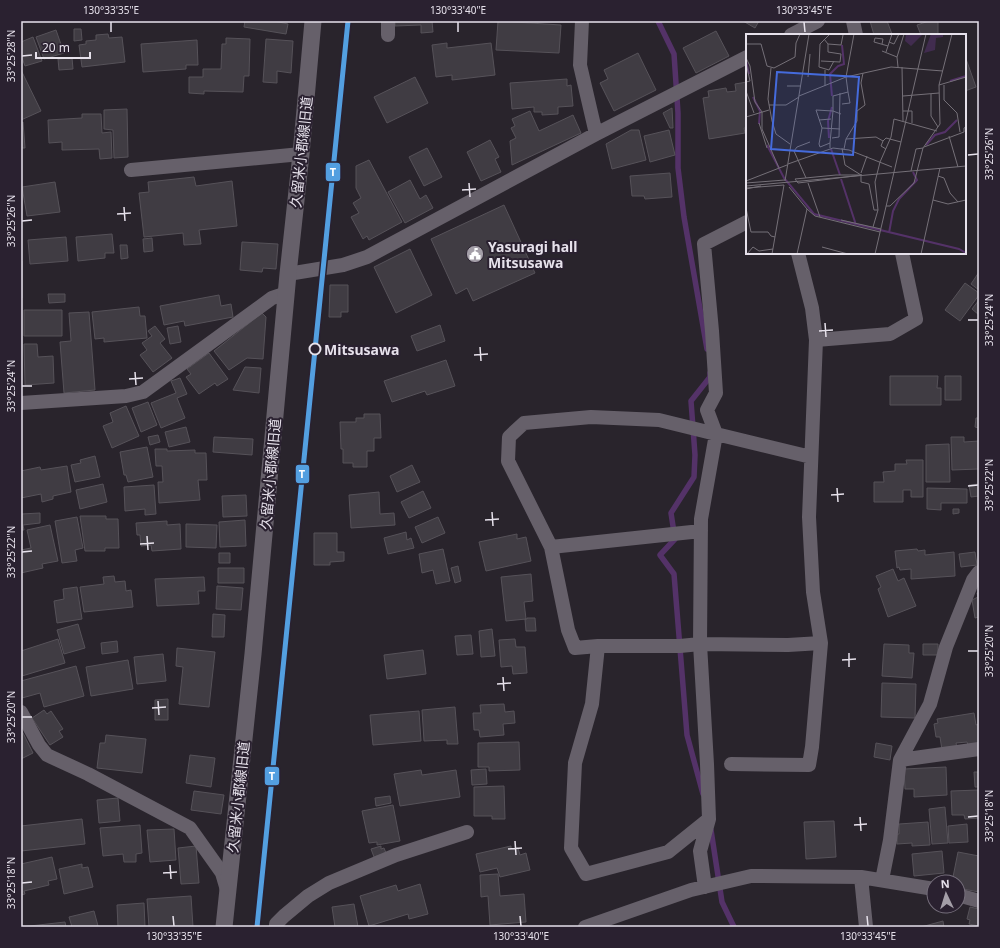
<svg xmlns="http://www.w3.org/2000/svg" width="1000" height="948" font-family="'Noto Sans','Noto Sans JP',sans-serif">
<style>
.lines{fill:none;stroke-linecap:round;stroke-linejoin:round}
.stream{stroke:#543268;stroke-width:5.5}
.building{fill:#403c43;stroke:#565259}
.minor{stroke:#66606a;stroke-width:14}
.tertiary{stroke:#66606a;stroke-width:17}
.rail-1-casing{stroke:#2a2130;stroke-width:8}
.rail-1{stroke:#539fe0;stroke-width:5}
.ticks{fill:none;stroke:#e6e1eb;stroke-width:1.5}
.stop-dot{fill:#2a2130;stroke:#e6e1eb;stroke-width:2}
.labels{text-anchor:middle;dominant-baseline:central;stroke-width:4;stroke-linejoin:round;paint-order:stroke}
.street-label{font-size:14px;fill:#e6e1eb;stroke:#2a2130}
.poi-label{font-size:14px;font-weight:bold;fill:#e6e1eb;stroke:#2a2130;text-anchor:start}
.stop-label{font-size:14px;font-weight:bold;fill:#e6e1eb;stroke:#2a2130;text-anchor:start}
.inset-river{fill:none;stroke:#543268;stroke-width:2}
.inset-road{fill:none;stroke:#757078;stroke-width:1}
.view{fill:#456bdc;fill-opacity:0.15;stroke:#456bdc;stroke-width:2}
.inset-edge{fill:none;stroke:#e6e1eb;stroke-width:2}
.line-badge{stroke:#2a2130;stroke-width:1.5}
.badge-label{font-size:11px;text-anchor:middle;font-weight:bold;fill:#fff}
.neatline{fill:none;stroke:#e6e1eb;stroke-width:1.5}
.ticks-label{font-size:10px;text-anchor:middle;fill:#e6e1eb}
</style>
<rect width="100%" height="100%" fill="#29242c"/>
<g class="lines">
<!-- stream -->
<path class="stream" d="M658,21L674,54L678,113V168L684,217L707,349
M703,794L687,735L674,574L660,555L675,539L671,513L694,477L695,455L691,401L710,377V373
M711,830L722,902L734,927"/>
</g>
<!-- building -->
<path class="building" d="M245,21H274L288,24L286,34L244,27Z
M395,21H432L433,32L421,33V25L395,26Z
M498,21L561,25L559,53L496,50Z
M743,21H759L755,28Z
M870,21H887L892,34L874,35Z
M929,21H938V35H921L917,25Z
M74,29H81L82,40L74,41Z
M56,30L64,53L44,59L36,37Z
M716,31L729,56L696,73L683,48Z
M108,34L109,38L122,37L125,62L82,67L79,45L86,44V41L96,40V35Z
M33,37L42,61L25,66L21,55V42Z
M226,38L250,39L249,76H244L243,92L204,91V94L189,93V77H203V69H221L222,44H226Z
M266,39L293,41L291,73L277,71V83L263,82Z
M197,40L198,65H186V69L143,72L141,44Z
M447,43V48L491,43L495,75L452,80V75L436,77L432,45Z
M638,53L656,90L614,111L600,83L608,79L604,70Z
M965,56L976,87L965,91Z
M72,58L73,69L59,70L58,59Z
M21,70L41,111L21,120Z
M415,77L428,103L387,123L374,97Z
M567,79V86L571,85L573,106L558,107V114L542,115V112H534V107L512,109L510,83Z
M747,82V128H744L745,133L709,139L703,98L709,97L708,91L726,88L727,92L736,91L735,84Z
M672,108L673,128H670L663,113Z
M127,109L128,157L114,158L113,130L104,129V110Z
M530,111L539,131L573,115L581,133L512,165L510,141L516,138L511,128L515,126L512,119Z
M82,114H101L102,133L111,132L112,158L100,159L99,149L62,150V142L49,143L48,120L82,118Z
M23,122L25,148H21V123Z
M631,130H639L646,160L612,169L606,144Z
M669,130L675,155L650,162L644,136Z
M490,140L499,157L495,159L501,172L481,181L467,152Z
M427,148L442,177L424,186L409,157Z
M369,160L402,222L369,240L367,236L363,239L351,217L359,213L353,203L361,198L356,188V166Z
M670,173L672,197L645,199L644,196H632L630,176Z
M194,177L196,186L232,181L237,226L199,230L201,244L184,245L183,233L144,237L139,193L149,192L148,182Z
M410,180L420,199L426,195L433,208L405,223L388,192Z
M55,182L60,212L27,216L22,187Z
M504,205L535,273L473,301L467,288L456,294L431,239Z
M112,234L114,253H105V258L78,261L76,237Z
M66,237L68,261L30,264L28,240Z
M152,238L153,251L144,252L143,239Z
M242,242L278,244L276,269L263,268L262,272L240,270Z
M120,245H127L128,258L121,259Z
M410,249L432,295L396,313L374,267Z
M21,261H22V298H21Z
M979,272V290L971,284Z
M965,283L979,293V295L960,321L945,310Z
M330,285H348V312H341V317H329Z
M48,294H65V302L49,303Z
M219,295L221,306L231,304L233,317L185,326L184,321L164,325L160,306Z
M979,300V315L972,309Z
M139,307L140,316H145L147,338L104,342V338L95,339L92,312Z
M24,310H62V336H24Z
M89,312L95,390L64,393L60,342L71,341L69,313Z
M262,313L266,317L263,359L247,358L229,370L214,351Z
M440,325L445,341L417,351L411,336Z
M155,326L165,339L160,343L172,358L153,372L140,355L147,350L142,343L152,336L148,331Z
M178,326L181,342L170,344L167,328Z
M24,344H37L38,357L53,356L54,383L25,385Z
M209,353L228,379L217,386L215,383L199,394L186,377L191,374L187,369Z
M446,360L455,386L427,395L425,391L392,402L384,381Z
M245,367L261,368L259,393L233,390Z
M890,376H938L937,388H941V405H890Z
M945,376H961V400H945Z
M180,378L187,394L177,398L185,418L161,428L151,403L176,393L171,381Z
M148,402L157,425L141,432L132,408Z
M126,406L139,436L112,448L103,426L113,422L110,413Z
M364,414H380L381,438H374V451H367V467H353V463H343V449H341L340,422H356V418H364Z
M976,418H979V428L975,427Z
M186,427L190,442L169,447L165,432Z
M158,435L160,442L150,445L148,437Z
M214,437L253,439L252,455L213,452Z
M951,437H964V442L979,441V469L952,470Z
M949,444L950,482H926V445Z
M147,447L153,477L128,482L126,475H124L120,452Z
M155,449H167V451L195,450V453H206L207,480H198L200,500L159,503L158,482H163L162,466H156Z
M95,456L100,477L75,482L71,465L81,463L80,460Z
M906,460H923V497H911V490H903V502H874V482H884L883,472L895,471V464H907Z
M412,465L420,482L397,492L390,476Z
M67,466L71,492L53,496V499L42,502L41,494L21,498V471L40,467L41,470Z
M103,484L107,502L80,509L76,490Z
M979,484V496L971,497L969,485Z
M154,485L156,514L145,515V509L125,511L124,487Z
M927,488L967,489V503H941V510L927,509Z
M423,491L431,508L409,518L401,502Z
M379,492L380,514L394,513L395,525L351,528L349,495Z
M246,495L247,516L223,517L222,496Z
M953,509H959V513L953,514Z
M40,513V523L23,525L24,530H21V514Z
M80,516H106V519H118L119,548H105V551H85Z
M77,517L83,548L75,550L77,561L62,563L55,521Z
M438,517L445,533L422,543L415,527Z
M245,520L246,546L220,547L219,522Z
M167,521V525L180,524L181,549L152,551L151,545L141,546L140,535H137L136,523Z
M186,524L217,525L216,548L186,547Z
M50,525L58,561L42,564L43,568L21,573V550L31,548L27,530Z
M406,532L407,540L411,538L414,548L388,554L384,538Z
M314,533H337V552H344V561L330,562V565H314Z
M517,534V539L526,537L531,561L486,571L479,542Z
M443,549L450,581L436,584L433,570L422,573L419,554Z
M917,549L918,551L925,550V555L954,552L955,576L911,579V569L900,570L899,567L897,568L895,551Z
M975,552L977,565L961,567L959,554Z
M219,553H230V563H219Z
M458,566L461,581L455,583L451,568Z
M218,568H244V583H218Z
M893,569L898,581L904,578L916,606L888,617L878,589L881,587L876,576Z
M531,574L533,601L524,602L526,619L506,621L501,577Z
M114,576L115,582L125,581L126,591L131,590L133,607L84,612L80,587L104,584L103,577Z
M204,577L205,591H198L199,604L157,606L155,579Z
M217,586L243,588L241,610L216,609Z
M77,587L82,619L57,623L54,601L64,599L63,589Z
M977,593H979V617L975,618L972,600L978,597Z
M213,614L225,615L224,637H212Z
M527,618H535L536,631H526L525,619H527Z
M78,624L85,648L64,654L57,630Z
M492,629L495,656L481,657L479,631Z
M471,635L473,654L457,655L455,636Z
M58,639L65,663L22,676L21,651Z
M515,639L516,647H525L527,673L513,674L512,666L501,667L499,640Z
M117,641L118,652L102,654L101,643Z
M884,644L909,645V653H914L912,678L882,676Z
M923,644H938V655H923Z
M177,648L215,652L209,707L179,704L183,667L176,666Z
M423,650L426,674L387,679L384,655Z
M163,654L166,681L137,684L134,657Z
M128,660L133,689L91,696L86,667Z
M76,666L84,696L44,707L40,693L22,698L21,681Z
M882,683L916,684L915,718L881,717Z
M168,699V720H155V700Z
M504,704L505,712L514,711L515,723L503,724L504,735L480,737L479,730H474L473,713H481L480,705Z
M455,707L458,744H447V740L424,741L422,710Z
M44,710L47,714L51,711L63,729L59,731L63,737L50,745L32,718Z
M419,711L421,741L373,745L370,715Z
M974,713L976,725L979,724V743L968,745L967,742L956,743L957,748L942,750L940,737H936L934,724L938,723L937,719Z
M21,729L33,753L21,759Z
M106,735L146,739L142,773L97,768L100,743H105Z
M519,742L520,770L489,771V767H478V743Z
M876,743L892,746L890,760L874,757Z
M190,755L215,758L211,787L186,783Z
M946,767L947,795L914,797V789H905L904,769Z
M486,769L487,784L472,785L471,770Z
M421,770L422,775L456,770L460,797L400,806L394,774Z
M974,772H979V787H975Z
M504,786L505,819H492V816H474V787Z
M979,790V818L965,819L964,815H952L951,791Z
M194,791L224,795L221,814L191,810Z
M390,796L391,803L376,806L375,798Z
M118,798L120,821L99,823L97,800Z
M393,805L400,841L377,845V842L369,843L362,811Z
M945,807L948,843L932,844L929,809Z
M82,819L85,844L21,851V826Z
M834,821L836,857L806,859L804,822Z
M928,822L930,845L912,846V843L897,844V834H899V824Z
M967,824L968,842L949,843L948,826Z
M140,825L142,853L136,854V862H124L123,854L103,856L100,828Z
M174,829L176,860L150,862L147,830Z
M196,846L199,883L181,884L178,848Z
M381,846V849L384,848L386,853L374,857L371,849Z
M511,846V849L518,848L520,855L526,853L530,870L500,877L497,868L480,872L476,854Z
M942,851L944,873L914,876L912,854Z
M958,852L979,856V892L958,888V882H952Z
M52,857L57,879L48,881L49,885L24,891L25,894L21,895V864Z
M82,864V868L88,867L93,887L64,894L59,869Z
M498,874L500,896L524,894L526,922L490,925L488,896L481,897L480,875Z
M420,884L428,914L409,919L408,914L369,926L360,896L396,885L398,891Z
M191,896L193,927H149L147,899Z
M144,903L145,927H118L117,905Z
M354,904L358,927H335L332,907Z
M970,907L979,909V926L969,924L970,920L967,919Z
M94,911L98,926L92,927H72L69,917Z
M943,921L944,927H921Z
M65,922L66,927H21Z"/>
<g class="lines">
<!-- minor -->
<path class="minor" d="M388,21V35
M582,21L580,65L596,134
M853,21L856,35
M791,35L818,21
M131,170L301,154
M288,274L343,265L367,257L596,134L747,57
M816,340L890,334L916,319L902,253
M21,403L126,396L143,392L272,298L287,293
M551,547L701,531
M598,646H680L700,644L788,645L821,643
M21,712L39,745L47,755L88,774L190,828L222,873L227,890
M900,760L979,749
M731,764L809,765L812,747L821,643L813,592L809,517L816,340L812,308L798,253
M709,819L707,764L700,644L701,519L716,434L811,457
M861,877L866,927
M882,880L890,840L900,760L930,704L946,647L973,580L979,572
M705,887L700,851L709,819L668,852L586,874L571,848L575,763L592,704L598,646L575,648L568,630L551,547L508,461L509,437L524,423L591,417L659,420L716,434L707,410L716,393L712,331L704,244L747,222
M958,895L979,901
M276,927V924L284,916L308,896L329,883L396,855L467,832
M585,927L691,890L751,876L861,877L934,889"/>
<!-- tertiary -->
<path class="tertiary" d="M224,927L253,654L288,274L301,154L313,21"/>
<defs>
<path id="rail-1" d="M257,927L348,21"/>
</defs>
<!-- rail-1 casing -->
<use href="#rail-1" class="rail-1-casing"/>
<!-- rail-1 -->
<use href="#rail-1" class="rail-1"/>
</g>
<!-- ticks -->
<path class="ticks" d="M111,22V32M458,22V32M804,22L805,32M22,56L32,55M968,155L978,154M469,183L470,197M462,190L476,189M124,207L125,221M117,214L131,213M22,221L32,220M968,320H978M825,323L826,337M819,331L833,330M480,347L481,361M474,355L488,354M135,372L136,385M129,379L143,378M22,386H32M968,486L978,485M837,488L838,502M831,495L844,494M492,512L493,526M485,520L499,519M147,536L148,550M140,544L154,543M22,552L32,551M968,651H978M849,653V667M842,660L856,659M503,677L504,691M497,684L511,683M158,701L159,715M152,708L166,707M22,717H32M860,817L861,831M968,817L978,816M854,825L867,824M515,841L516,855M508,849L522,848M170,865L171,879M163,873L177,872M22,883L32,882M173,916L174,926M520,916L521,926M867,916L868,926"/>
<!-- icons -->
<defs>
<symbol id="civic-disc" viewBox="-11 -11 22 22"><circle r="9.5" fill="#a49fa8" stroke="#2a2130"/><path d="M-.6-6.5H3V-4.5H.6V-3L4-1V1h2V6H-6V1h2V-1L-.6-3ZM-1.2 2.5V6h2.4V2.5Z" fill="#fff"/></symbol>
</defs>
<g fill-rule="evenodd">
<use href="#civic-disc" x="465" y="244" width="20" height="20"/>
</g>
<!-- markers -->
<circle class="stop-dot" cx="315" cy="349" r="5.5"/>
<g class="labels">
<!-- street labels -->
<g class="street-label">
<text transform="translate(301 152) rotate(-84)">久留米小郡線旧道</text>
<text transform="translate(270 474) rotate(-85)">久留米小郡線旧道</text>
<text transform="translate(238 797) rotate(-84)">久留米小郡線旧道</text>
</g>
<!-- poi labels -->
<g class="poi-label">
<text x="488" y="246">Yasuragi hall<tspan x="488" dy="16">Mitsusawa</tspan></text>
</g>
<!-- stop labels -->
<g class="stop-label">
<text x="324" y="349">Mitsusawa</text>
</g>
</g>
<!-- overview -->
<g transform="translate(746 34)">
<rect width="220" height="220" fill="#29242c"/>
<path d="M160,0H177L165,12L159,7ZM185,0H197V3L190,4L189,16L178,19Z" fill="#412c4f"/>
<path class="inset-river" d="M0,27L3,40M204,47L220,42M86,62L84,40L92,32L98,30L96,11M7,63L14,77M13,90L14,77M83,104L82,87L86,73M21,111L38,144L68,180L213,215L220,219M180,111L189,101L199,98L211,86M85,115L94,141M95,145L110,191M143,199L147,177L153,165L171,146L167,138"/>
<path class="inset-road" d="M84,0L74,10L73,33L83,36L88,27M88,0H101M143,8L148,10L153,0M0,10H15L21,32L28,34L49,23L50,9L54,0M82,10L95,11L97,1M136,10L137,5L129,4L128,8L142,12M136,17L151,23M140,18L146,0M0,24L4,32L9,68L16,78V95L33,134M75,27L94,28L95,20L82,18V10L78,5M0,29L4,47L0,48M152,33L151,23L158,0M156,33L157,87M25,34L22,65L26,87L30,100L44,110M62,43L64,20M193,51L220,43M198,51V66L211,79L214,98M41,52H55M79,52V36M0,57L8,79M185,60V82L192,93M53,62L100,43L145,33L197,37M157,62L193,59M96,70L104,69L102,58M23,71H40L53,63M157,77H166V89M0,83L23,76M73,86L85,85M13,89L21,114M76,94L94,95M203,102L212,133M86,104L93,103L94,59M100,105L130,103L137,107L135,112L140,115M137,107L140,104L155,108M84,109L87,77L95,80M178,113L218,98V94L220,93M84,114V109L74,113L73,110L76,94L70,76L87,77V62L102,58L100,43L108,0M96,114L99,131L115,141M98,115L100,105L111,87V77L119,71L115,49L117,39M134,128L145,103L148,85L191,97M42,130L87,114L103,116L146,133M165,137L170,115L177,114M115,139L121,122M90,141H116L52,149L49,145ZM115,141V148L123,150L128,176H132M192,142L198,144L204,159L212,168M60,144L48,117L51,113L64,108M0,147L41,131M39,147L63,0M0,149L39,146M62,149L74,183M0,152L220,132M43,153L61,175M0,154L38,151M0,155L15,152M187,166L202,170L220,166M140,172H144L168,149L177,114L194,90L193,51L206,0M0,174L5,198H22L25,202L29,203M95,186L135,195M127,193L132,176L129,148L134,128M76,213L102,220M1,220L7,213L13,217L27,215M26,220L38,151M51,220L61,175L69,182L134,198M129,220L180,0M175,220L194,134"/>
<path class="view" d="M31,38L113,43L107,121L25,115Z"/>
<rect width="220" height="220" class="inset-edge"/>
</g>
<g class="line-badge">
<rect x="325" y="162" width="16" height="20" rx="4" fill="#539fe0"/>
<rect x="295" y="464" width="15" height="20" rx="4" fill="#539fe0"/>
<rect x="264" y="766" width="16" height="20" rx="4" fill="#539fe0"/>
</g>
<g class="badge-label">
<text x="333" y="176">T</text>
<text x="302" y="478">T</text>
<text x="272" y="780">T</text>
</g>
<!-- border -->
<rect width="1000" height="948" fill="none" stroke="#2a2130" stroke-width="44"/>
<!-- north arrow -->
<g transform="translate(946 894) rotate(356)"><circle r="19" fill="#2a2130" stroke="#756e7b"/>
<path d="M0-3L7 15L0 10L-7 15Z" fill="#a49fa8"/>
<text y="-6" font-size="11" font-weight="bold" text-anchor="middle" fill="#e6e1eb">N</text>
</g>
<!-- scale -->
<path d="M36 52v6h54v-6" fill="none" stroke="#e6e1eb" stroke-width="2"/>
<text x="42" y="52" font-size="12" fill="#e6e1eb" stroke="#2a2130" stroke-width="3" paint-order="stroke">20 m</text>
<rect x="22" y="22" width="956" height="904" class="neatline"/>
<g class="ticks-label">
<text x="111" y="14">130°33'35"E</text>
<text x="458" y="14">130°33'40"E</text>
<text x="804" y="14">130°33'45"E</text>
<text transform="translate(11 56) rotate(-90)" y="4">33°25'28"N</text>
<text transform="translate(989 154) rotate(-90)" y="4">33°25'26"N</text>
<text transform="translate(11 221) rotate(-90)" y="4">33°25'26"N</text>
<text transform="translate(989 320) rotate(-90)" y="4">33°25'24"N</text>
<text transform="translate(11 386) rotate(-90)" y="4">33°25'24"N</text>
<text transform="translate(989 485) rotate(-90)" y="4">33°25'22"N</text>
<text transform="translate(11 552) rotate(-90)" y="4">33°25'22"N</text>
<text transform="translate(989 651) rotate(-90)" y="4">33°25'20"N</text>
<text transform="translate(11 717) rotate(-90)" y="4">33°25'20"N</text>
<text transform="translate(989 816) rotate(-90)" y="4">33°25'18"N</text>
<text transform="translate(11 883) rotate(-90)" y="4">33°25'18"N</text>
<text x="174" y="940">130°33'35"E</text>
<text x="521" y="940">130°33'40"E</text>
<text x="868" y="940">130°33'45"E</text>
</g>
</svg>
